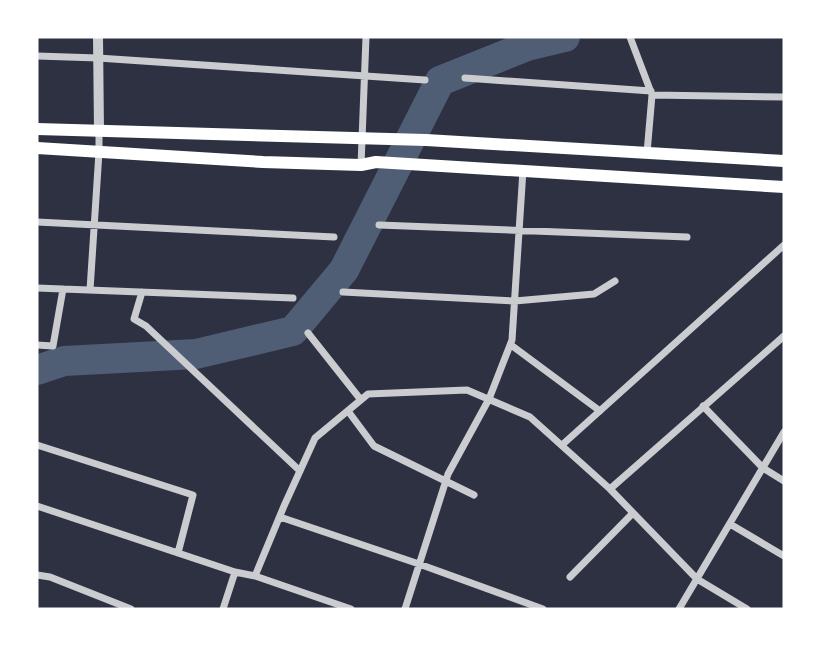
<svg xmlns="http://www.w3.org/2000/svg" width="821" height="646" font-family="'Source Sans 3',sans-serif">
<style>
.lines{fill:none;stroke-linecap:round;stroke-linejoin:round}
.river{stroke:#4f5d75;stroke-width:30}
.minor{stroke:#caccd0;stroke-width:7}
.tertiary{stroke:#caccd0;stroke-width:10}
.primary{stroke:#fff;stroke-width:12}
</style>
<rect width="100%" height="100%" fill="#2d3142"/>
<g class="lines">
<!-- river -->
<path class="river" d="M37,370L64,361L196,354L293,331L344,270L440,81L527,46L565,37"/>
<!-- minor -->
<path class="minor" d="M630,37L652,95L647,153
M37,56L98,58L425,80
M465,78L651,91
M652,95L784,97
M361,165L366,37
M37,222L334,237
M379,225L687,237
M37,288L293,298
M90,290L99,152V131
M142,292L134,319L146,326L300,471
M343,292L515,301L594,294L615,281
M308,333L361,400
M37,345L53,346L63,289
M511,345L600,411
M703,406L763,468L784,481
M348,411L374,446L474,495
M37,445L193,495L178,553
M562,445L784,245
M610,489L697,579L747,609
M37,506L235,572
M280,517L419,564L543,609
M730,524L784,556
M37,575L50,577L131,609
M255,576L351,609
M570,577L633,513
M223,609L235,572L255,576L284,506L315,438L368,394L467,390L530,417L610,489L784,336
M405,609L448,474L489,399L512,340L523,170
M679,609L784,432"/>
<!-- tertiary -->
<path class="tertiary" d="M98,37L99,131"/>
<!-- primary -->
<path class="primary" d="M37,129L426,140L784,161
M37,148L263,162L361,165L376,162L784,187"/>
</g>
<!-- border -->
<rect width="821" height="646" fill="none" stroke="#ffffff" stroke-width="77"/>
</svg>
